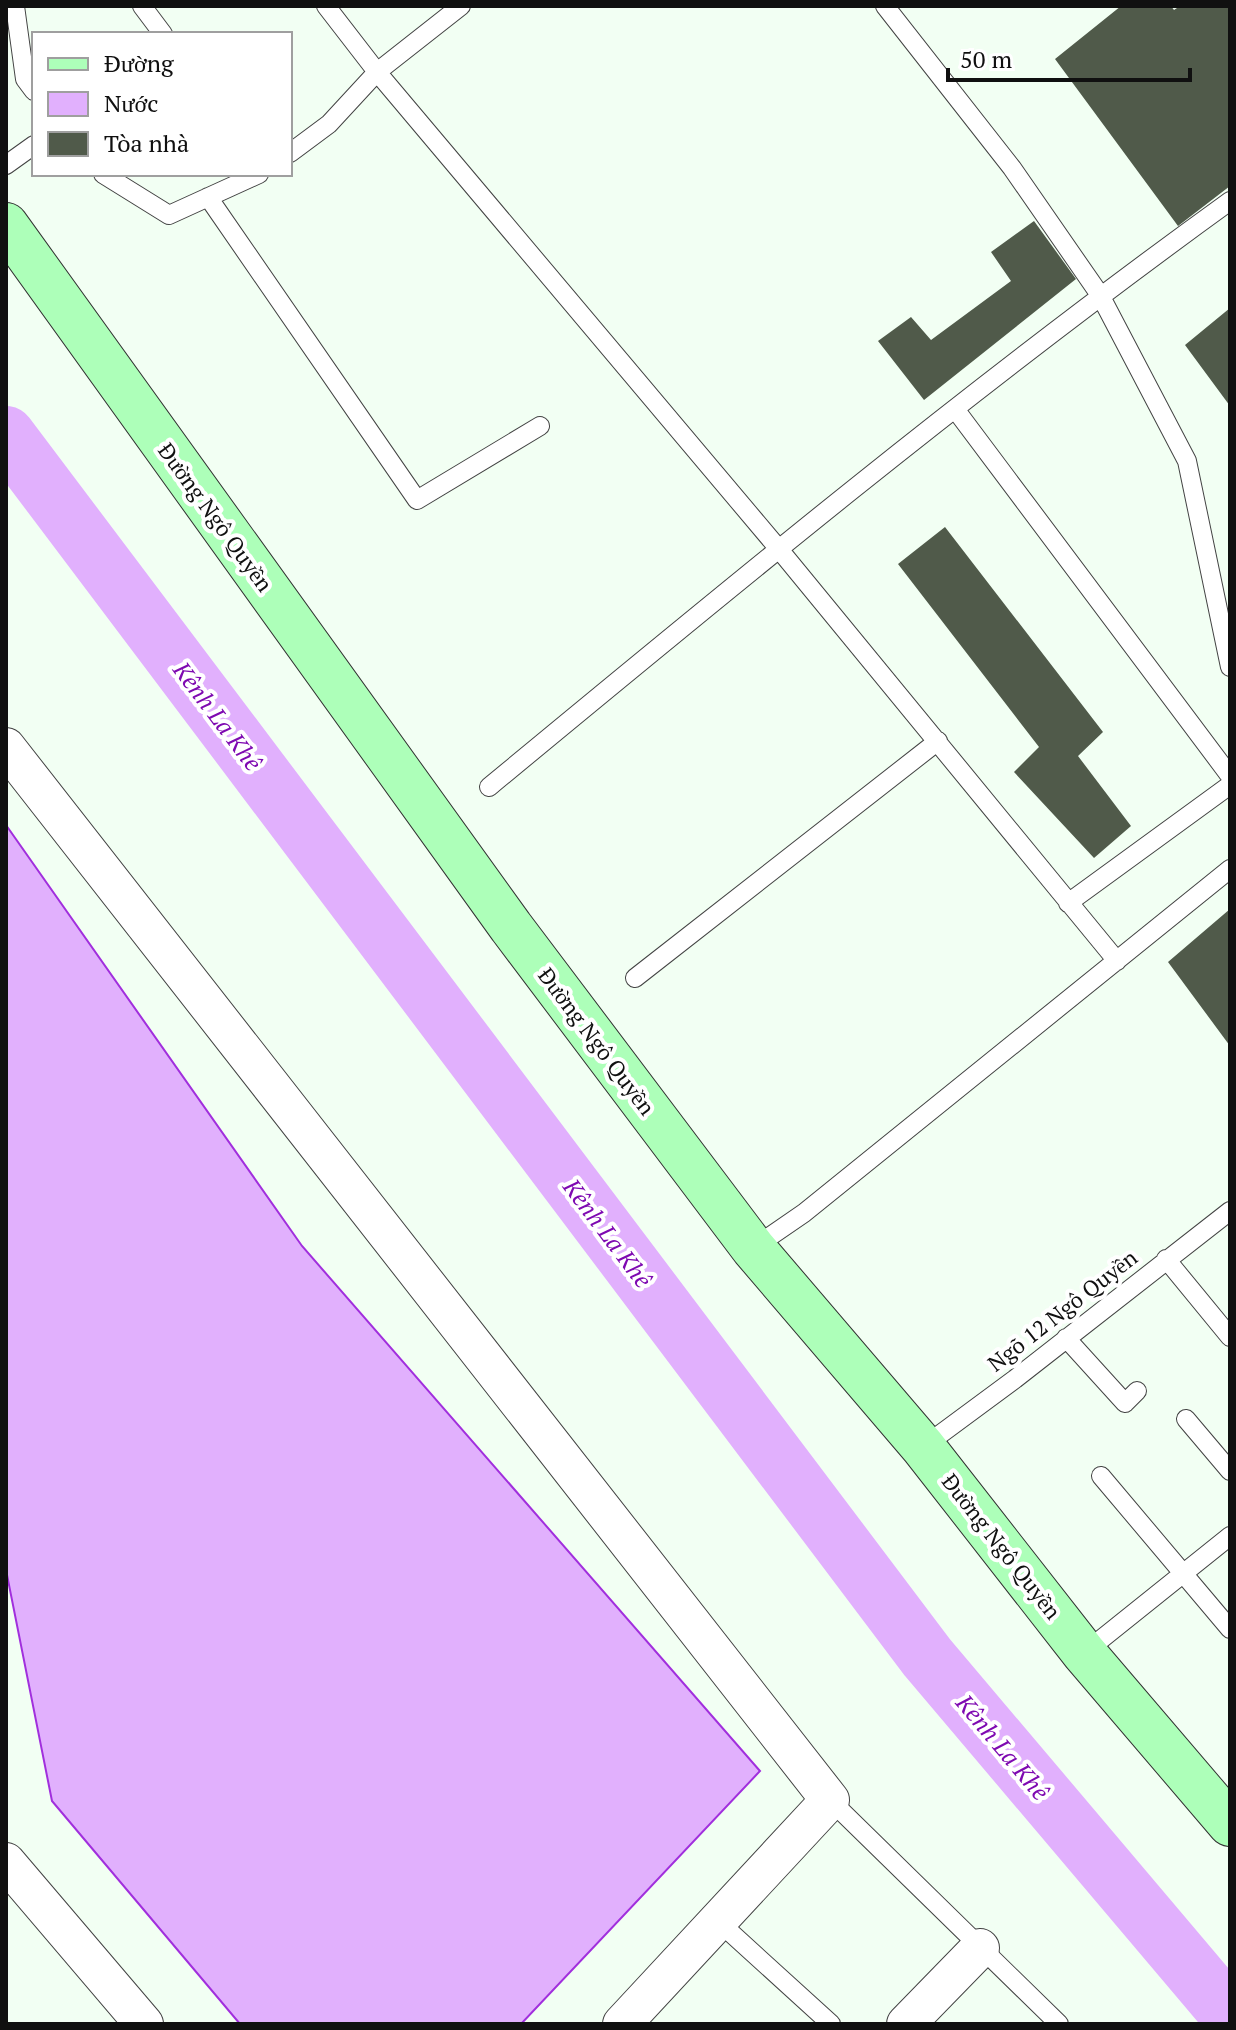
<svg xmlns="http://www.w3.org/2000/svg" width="1236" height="2030" font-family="'PT Serif',serif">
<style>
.water{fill:#e1b0fd;stroke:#a12fdd;stroke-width:2}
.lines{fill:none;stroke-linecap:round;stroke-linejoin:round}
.river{stroke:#e1b0fd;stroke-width:58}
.building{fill:#505a4a}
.lane-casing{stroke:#434343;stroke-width:20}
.street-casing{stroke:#434343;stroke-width:40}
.secondary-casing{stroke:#323232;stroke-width:46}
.lane{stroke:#fff;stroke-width:18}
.street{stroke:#fff;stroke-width:38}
.secondary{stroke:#adffb9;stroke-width:44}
.labels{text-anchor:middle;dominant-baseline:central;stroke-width:8;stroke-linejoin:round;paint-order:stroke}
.street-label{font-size:22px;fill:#101010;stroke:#fff}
.water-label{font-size:24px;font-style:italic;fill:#7e09b1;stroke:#fff}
</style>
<rect width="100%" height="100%" fill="#f2fff3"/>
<!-- water -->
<path class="water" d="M6,825L302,1246L760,1771L521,2024H240L52,1801L6,1570Z"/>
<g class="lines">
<!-- river -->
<path class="river" d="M6,435L927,1657L1230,2015"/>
</g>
<!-- building -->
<path class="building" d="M1121,6H1171L1174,10L1180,6H1230V186L1178,226L1055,59Z
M1034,221L1076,279L924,400L878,341L911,317L931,340L1011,281L991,252Z
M1230,308V406L1185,345Z
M945,527L1103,732L1078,756L1131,826L1094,858L1014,772L1039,747L898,564Z
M1230,909V1046L1168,962Z"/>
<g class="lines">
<defs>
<path id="lane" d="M15,6L25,79L34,91
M142,6L163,34
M326,6L377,72L778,548L1117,961
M885,6L1012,168L1100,295L1187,461L1230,667
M290,153L329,124L377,72L461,6
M6,165L34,145
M103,174L169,215L259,174
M208,197L417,500L540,426
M955,409L1230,776
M489,787C732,586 974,386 1230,201
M1068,903L1230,785
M635,978L938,741
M753,1248L804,1213L1230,869
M1166,1259L1230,1337
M1066,1338L1125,1403L1137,1391
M1186,1419L1230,1471
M923,1447L1015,1379L1230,1211
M1101,1476L1230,1629
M1084,1653L1230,1536
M830,1800L1059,2024
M719,1922L831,2024"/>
<path id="street" d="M6,747L830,1800L622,2024
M6,1862L144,2024
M906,2024L980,1948"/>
<path id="secondary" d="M6,225L511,927L753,1248L923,1447L1084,1653L1230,1824"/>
</defs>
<!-- lane casing -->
<use href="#lane" class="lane-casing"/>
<!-- street casing -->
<use href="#street" class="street-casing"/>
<!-- secondary casing -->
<use href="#secondary" class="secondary-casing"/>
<!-- lane -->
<use href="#lane" class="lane"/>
<!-- street -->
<use href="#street" class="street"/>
<!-- secondary -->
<use href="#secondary" class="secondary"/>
</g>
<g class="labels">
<!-- street labels -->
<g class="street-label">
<text transform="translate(216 517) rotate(54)">Đường Ngô Quyền</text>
<text transform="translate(597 1041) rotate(53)">Đường Ngô Quyền</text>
<text transform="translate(1062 1310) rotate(-38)">Ngõ 12 Ngô Quyền</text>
<text transform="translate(1002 1546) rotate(52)">Đường Ngô Quyền</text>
</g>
<!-- water labels -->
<g class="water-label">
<text transform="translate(218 716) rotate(53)">Kênh La Khê</text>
<text transform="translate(608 1233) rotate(53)">Kênh La Khê</text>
<text transform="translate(1003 1747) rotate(50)">Kênh La Khê</text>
</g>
</g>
<!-- border -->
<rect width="1236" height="2030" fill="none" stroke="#101010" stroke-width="16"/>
<!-- legend -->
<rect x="32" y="32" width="260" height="144" fill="#ffffff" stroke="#9f9f9f" stroke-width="2"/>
<rect x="48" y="58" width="40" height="12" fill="#adffb9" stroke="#9f9f9f" stroke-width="2"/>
<text x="104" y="72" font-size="24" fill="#101010">Đường</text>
<rect x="48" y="92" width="40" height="24" fill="#e1b0fd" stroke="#9f9f9f" stroke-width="2"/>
<text x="104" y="112" font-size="24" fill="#101010">Nước</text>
<rect x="48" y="132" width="40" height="24" fill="#505a4a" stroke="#9f9f9f" stroke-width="2"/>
<text x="104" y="152" font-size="24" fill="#101010">Tòa nhà</text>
<!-- scale -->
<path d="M948 68v12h242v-12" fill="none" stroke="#101010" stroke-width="4"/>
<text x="960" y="68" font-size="24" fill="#101010" stroke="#ffffff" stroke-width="6" paint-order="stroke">50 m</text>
</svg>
